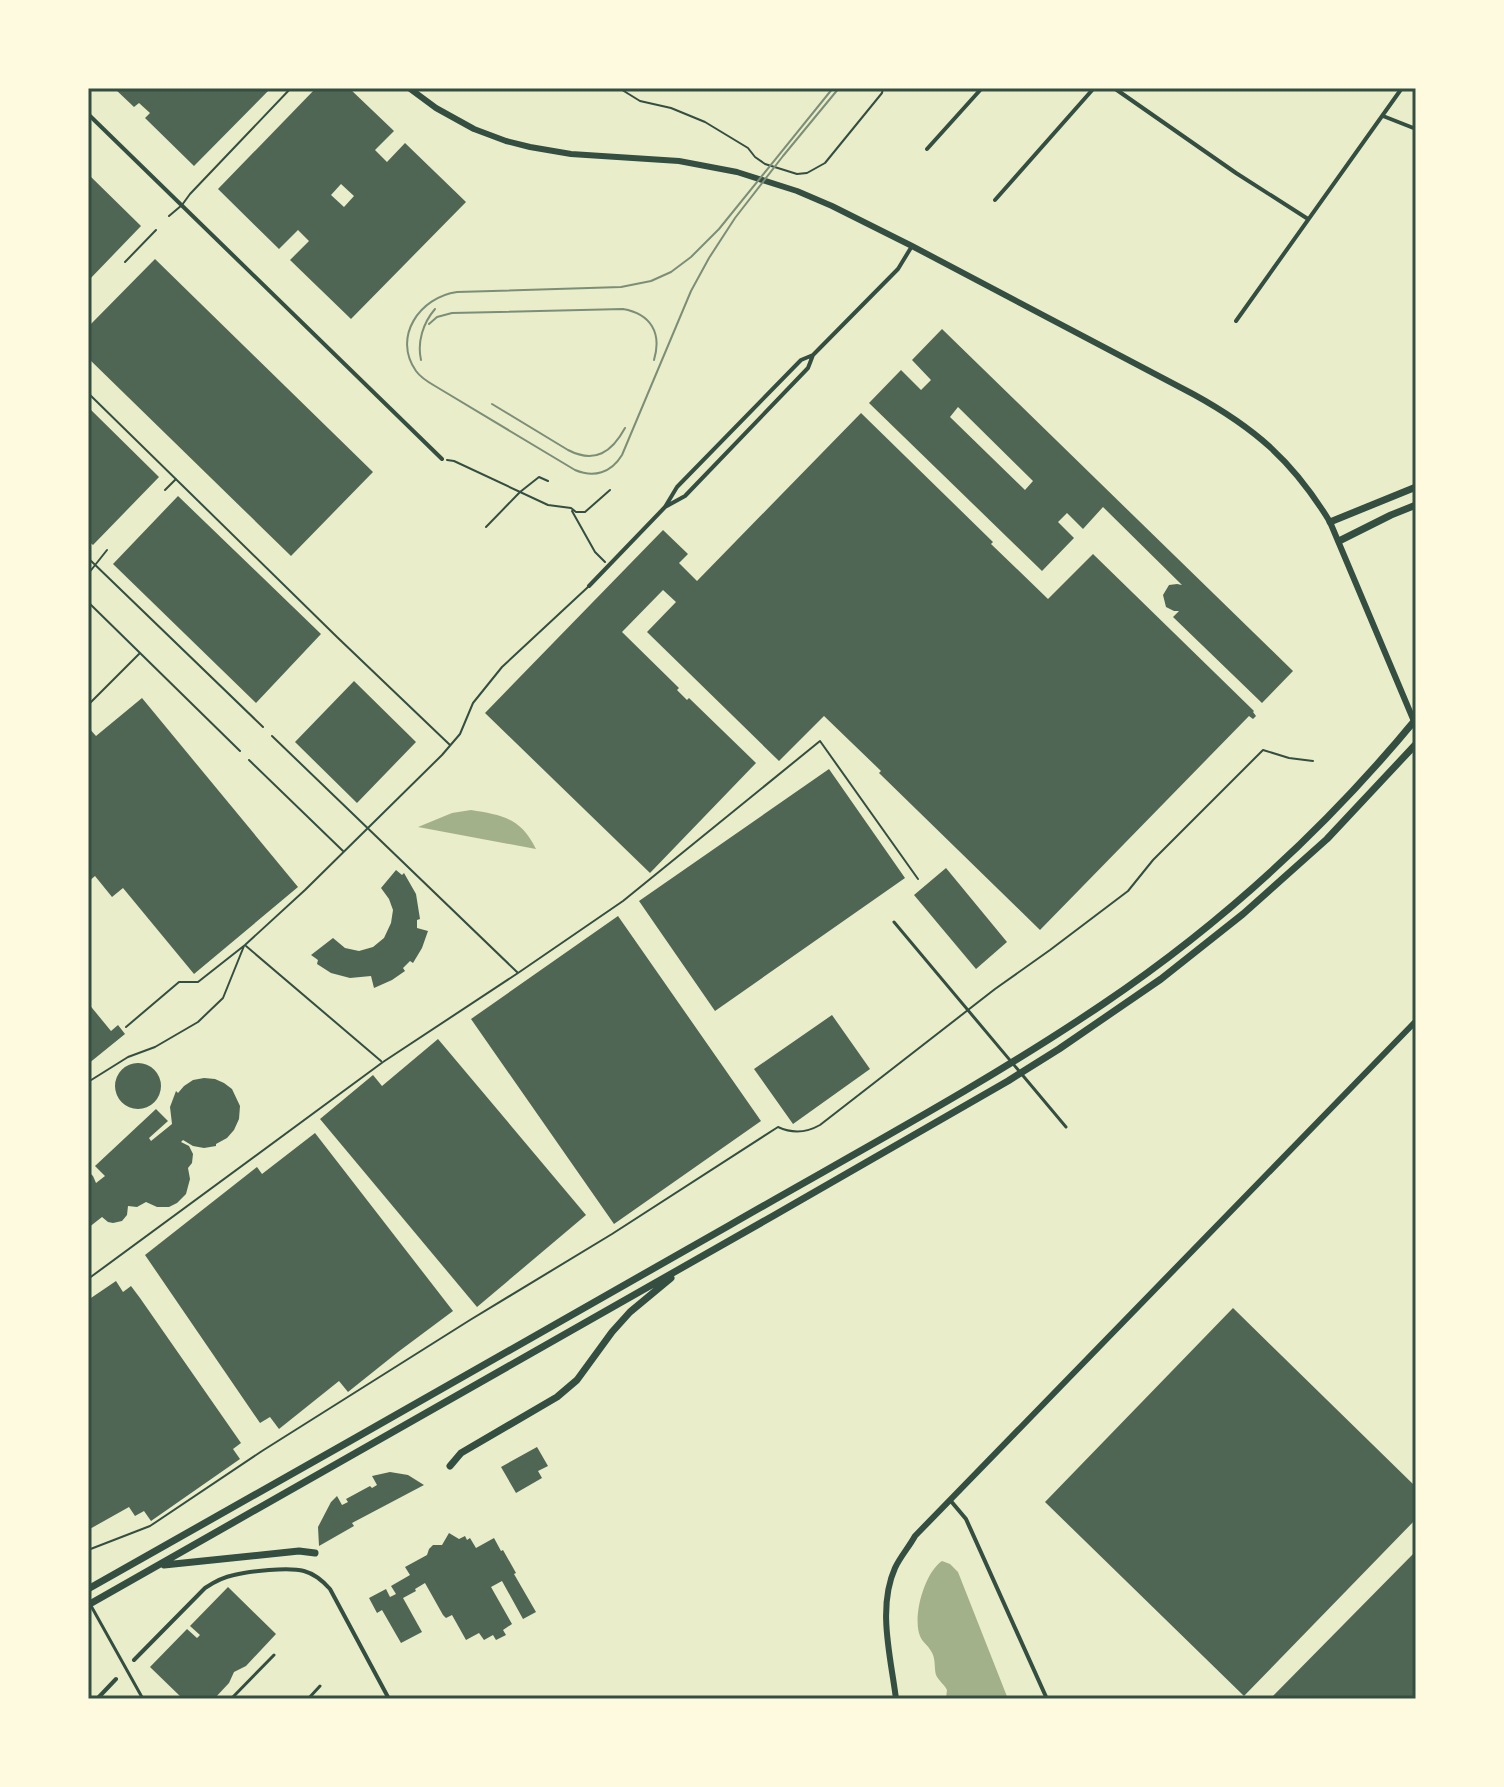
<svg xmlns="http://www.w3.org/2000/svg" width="1504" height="1787" font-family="Poppins,sans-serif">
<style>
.water{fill:#a3b18a}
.building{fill:#4f6655;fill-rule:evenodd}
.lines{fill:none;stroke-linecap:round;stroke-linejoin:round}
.path{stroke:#344e41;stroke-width:2}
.service{stroke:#344e41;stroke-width:2}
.pedestrian{stroke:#344e41;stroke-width:3}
.minor{stroke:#344e41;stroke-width:4}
.secondary{stroke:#344e41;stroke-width:6}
.trunk{stroke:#344e41;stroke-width:7}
.tram{stroke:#7c8e77;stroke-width:2}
.neatline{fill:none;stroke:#344e41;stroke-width:3}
</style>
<rect width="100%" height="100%" fill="#e9edc9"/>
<!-- water -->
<path class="water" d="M471,810C502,815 521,818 536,849L418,827L452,813Z
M942,1561L950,1564L958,1572L1008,1699L946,1698L947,1690C944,1684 938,1680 936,1675C934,1668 936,1658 931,1651C928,1645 922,1642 920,1636C912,1616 925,1572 942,1561Z"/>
<!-- building -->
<path class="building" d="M114,88H271L194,166L145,118L150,113L139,103L134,107Z
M316,88H349L394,131L375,150L387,162L405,143L466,202L351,319L290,260L309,241L298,230L279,249L218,189ZM341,184L354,196L344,207L331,195Z
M88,174L141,226L88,281Z
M155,259L373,472L291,556L88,358V327Z
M942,329L1293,671L1262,703L1173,617L1179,611H1174L1166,607L1163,595L1169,585L1177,584L1182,585L1103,507L1083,529L1067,513L1058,522L1074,538L1042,571L869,403L901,370L921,390L931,380L912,360ZM958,407L1033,481L1025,490L950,417Z
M88,407L159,477L93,545L88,541Z
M861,413L993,542L991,544L1048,599L1093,554L1254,711L1253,712L1256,716L1253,719L1249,716L1040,930L879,773L881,771L824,716L779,761L647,632L676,602L663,590L622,632L679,688L677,690L687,700L689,698L756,763L650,873L485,713L663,530L688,554L679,563L697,581Z
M178,496L321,634L256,703L113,564Z
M354,681L416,742L357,803L295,742Z
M142,698L298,887L194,974L123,888L112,897L95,876L88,882V727L96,736Z
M829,769L905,878L715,1011L639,901Z
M946,868L1007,942L976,969L914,895Z
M396,870L402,875L404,873L416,894L420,919L417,920V928L428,931L422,948L413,963L410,961L403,968L405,971L392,980L374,988L371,976L350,978L331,973L317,964L318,960L311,955L333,938L345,948L359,951L373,947L384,938L391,923L393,910L389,899L381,888Z
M618,916L761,1121L614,1224L471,1019Z
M88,1003L111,1031L118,1025L125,1034L88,1064Z
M832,1015L870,1069L793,1124L754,1069Z
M438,1039L586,1215L477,1307L320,1119L373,1075L382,1086Z
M115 1086a23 23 0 1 1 46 0a23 23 0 1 1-46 0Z
M204,1078L215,1079L224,1083L232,1089L240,1106L239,1119L234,1130L227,1138L216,1144V1146L204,1148L193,1146L183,1140L181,1142L189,1146L193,1154L192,1163L188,1168L190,1179L186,1194L177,1203L169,1207H157L146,1202L137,1207L128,1206L127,1215L122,1221L113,1223L108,1222L102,1217L88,1228V1171L93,1176L96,1183L105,1176L95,1166L156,1109L168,1121L149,1138L151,1141L172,1124L170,1107L176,1091L178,1093L184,1086L193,1080Z
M315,1133L453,1311L398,1352L348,1392L339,1381L279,1429L270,1417L260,1423L145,1255L257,1167L262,1174Z
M116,1281L123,1292L131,1286L140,1298L241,1443L233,1449L240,1459L151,1521L144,1511L135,1516L129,1507L88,1530V1300Z
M1233,1308L1416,1487V1519L1244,1696L1045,1502Z
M537,1447L548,1466L538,1471L542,1478L516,1493L501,1467Z
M390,1472L408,1475L424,1485L352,1523L354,1526L319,1546L318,1527L331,1502L337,1496L342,1505L348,1502L346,1499L370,1486L372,1488L377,1485L372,1476Z
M449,1533L459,1539L465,1536L467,1540L470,1538L476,1548L494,1538L501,1551L503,1550L516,1573L514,1574L536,1612L523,1619L502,1581L491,1587L512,1624L503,1630L506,1635L496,1640L493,1635L484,1640L479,1633L466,1640L452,1615L446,1618L443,1615L425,1583L415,1589L416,1591L403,1598L422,1632L401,1643L382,1610L377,1613L369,1598L386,1589L390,1597L396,1594L391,1586L410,1575L405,1567L427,1555L429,1549L433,1545H442Z
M1416,1551V1699H1270Z
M228,1587L276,1634L246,1666L234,1672L229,1683L214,1699H183L150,1667L187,1629L197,1638L200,1635L190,1626Z"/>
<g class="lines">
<!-- path -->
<path class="path" d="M619,88L640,101L671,108L705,122L748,148L755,157L765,164L797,174L807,173L825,163L882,93L883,88
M447,460L454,461L548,505L571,508L576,512H585L610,490
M572,511L595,552L605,562
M486,527L520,492L539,477L548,481"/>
<!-- service -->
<path class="service" d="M169,216L182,205L190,194L291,88
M125,262L156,230
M88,393L337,637L450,745
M165,490L176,479
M88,558L263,727
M88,574L107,550
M88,602L240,751
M88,705L139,654
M272,736L517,972
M249,760L343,851
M246,946L381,1061
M126,1027L179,982H198L245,945L305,890L442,755L460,734L473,703L502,667L588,587
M88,1082L128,1057L155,1047L198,1022L223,998L244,946
M88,1279L383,1062L518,973L623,901L820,741L918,879
M88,1550L150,1526L262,1451L470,1320L612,1234L778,1127C793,1134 806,1133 820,1125L995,989L1050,950L1128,891L1153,860L1263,750L1289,758L1313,761"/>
<!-- pedestrian -->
<path class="pedestrian" d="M894,922L1066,1127
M90,1604L143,1699
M231,1699L274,1655
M308,1699L320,1686"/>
<!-- minor -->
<path class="minor" d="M1114,88L1236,173L1308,219
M88,114L442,459
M1383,116L1416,129
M927,149L982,88
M995,200L1094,88
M1236,321L1402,88
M665,507L685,496L808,368L813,355L898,269L912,246
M589,586L665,507L677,487L801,360L813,355
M950,1500L966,1519L1047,1699
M134,1660L205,1588C214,1582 223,1577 234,1575C249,1571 289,1567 304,1571C315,1574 323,1581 330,1589L389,1699
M97,1699L116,1679"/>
<!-- secondary -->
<path class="secondary" d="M409,88L436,108L474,129L506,141L530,147L571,154L679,161L737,172L797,191L832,206L912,246L1193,394C1255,428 1293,461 1330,522L1416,726
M896,1699C891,1658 877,1608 895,1568C900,1557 909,1547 915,1536L1416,1021"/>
<!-- trunk -->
<path class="trunk" d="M1330,522L1416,487
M1339,541L1391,515L1416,505
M450,1466L461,1453L557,1397L577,1380L612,1332L630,1312L671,1278
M164,1565L299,1551L315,1553
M88,1589C302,1468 517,1347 730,1225C855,1153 983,1085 1103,1004C1220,925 1326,828 1416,719
M88,1605L773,1216L1008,1081L1059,1049L1161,979L1243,914L1327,839L1416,744"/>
<!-- tram -->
<path class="tram" d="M833,88L719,229L691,257L671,272L651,281L621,287L457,292C420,297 392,337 416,371C421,378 428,382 435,386L575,470C594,478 611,473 622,455L691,291L709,258L735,218L783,156L839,88
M429,324L437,317L452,313L623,309C651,314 662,333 654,360
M421,360C417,342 423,323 435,309
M492,404L568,450C595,464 612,452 625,428"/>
</g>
<!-- border -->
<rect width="1504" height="1787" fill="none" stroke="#fefae0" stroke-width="180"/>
<rect x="90" y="90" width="1324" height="1607" class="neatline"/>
</svg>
